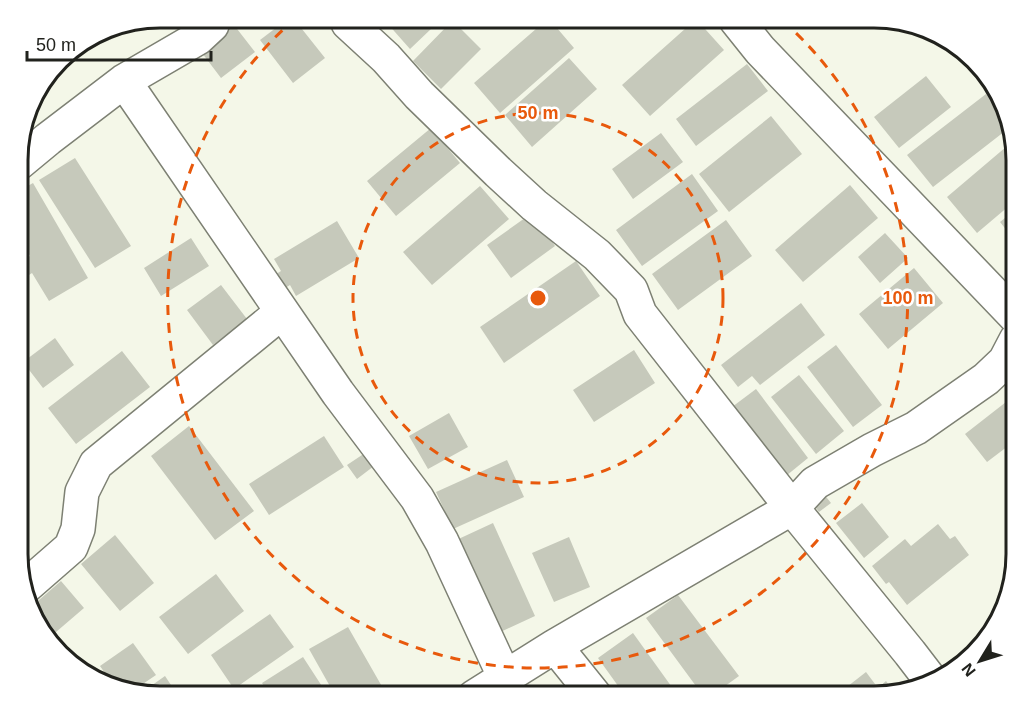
<svg xmlns="http://www.w3.org/2000/svg" width="1034" height="715" font-family="Helvetica,sans-serif">
<style>
.building{fill:#c6c9bb}
.lines{fill:none;stroke-linecap:round;stroke-linejoin:round}
.minor-casing{stroke:#7d8073;stroke-width:36}
.minor{stroke:#fff;stroke-width:33}
.ring{fill:none;stroke:#e8590c;stroke-width:3;stroke-dasharray:10 8}
.rim{fill:none;stroke:#21221d;stroke-width:3}
.centre{fill:#e8590c;stroke:#fff;stroke-width:3}
.ring-label{font-size:18px;text-anchor:middle;font-weight:bold;fill:#e8590c;stroke:#fff;stroke-width:5;stroke-linejoin:round;paint-order:stroke}
</style>
<rect width="100%" height="100%" fill="#f4f7e8"/>
<!-- building -->
<path class="building" d="M695,20H697L724,50L650,116L622,85Z
M551,21L574,48L500,113L474,83L544,22Z
M451,22H454L481,49L441,89L413,61Z
M387,23H425L431,29L410,49Z
M281,24H298L325,58L293,83L260,40Z
M231,25H234L255,52L221,78L199,49Z
M569,58L597,89L532,147L505,115Z
M747,64L768,91L696,146L676,119Z
M926,76L951,107L899,148L874,117Z
M986,94L1008,122L1009,128L933,187L907,155Z
M771,116L802,154L729,212L699,174Z
M431,128L460,163L396,216L367,181Z
M661,133L683,162L633,199L612,169Z
M1013,141L1016,151V200L977,233L947,197Z
M75,158L131,246L95,268L39,180Z
M692,174L718,211L642,266L616,230Z
M33,183L88,278L49,301L32,273L29,275L21,261L30,256L19,237V191Z
M850,185L878,218L803,282L775,250Z
M480,186L509,219L432,285L403,252Z
M1016,209V242L1000,222Z
M532,213L555,246L511,278L487,245Z
M726,220L752,256L678,310L652,274Z
M337,221L359,258L296,296L290,285L282,290L273,276L281,271L274,259Z
M885,233L908,258L880,283L858,257Z
M191,238L209,266L161,296L144,268Z
M576,261L600,296L504,363L480,327Z
M914,268L943,303L888,349L859,314Z
M221,285L247,319L213,345L187,310Z
M801,303L825,335L760,385L752,376L738,387L721,365Z
M55,338L74,365L43,388L23,362Z
M836,345L882,405L853,427L807,367Z
M634,350L655,383L594,422L573,390Z
M122,351L150,387L76,444L48,408Z
M799,375L844,431L816,454L771,397Z
M756,389L808,458L781,480L728,410Z
M1006,402L1016,414V440L987,462L965,434Z
M449,413L468,447L428,469L409,436Z
M189,426L254,511L215,540L151,456Z
M324,436L344,467L269,515L249,484Z
M365,453L374,466L357,479L347,465Z
M507,460L524,497L453,529L436,492Z
M823,493L831,503L819,512L811,501Z
M19,498L27,508L19,513Z
M862,503L889,537L864,558L836,523Z
M493,523L535,616L494,635L452,542Z
M938,524L950,539L955,536L969,555L907,605L889,582L886,584L872,566L905,539L911,546Z
M115,535L154,583L120,611L81,564Z
M569,537L590,587L554,602L532,553Z
M216,574L244,611L188,654L159,617Z
M61,581L84,608L49,638L36,623L31,607Z
M678,595L739,676L710,697H704L646,618Z
M270,614L294,647L234,689L211,655Z
M348,627L388,697H336L309,649Z
M992,628L987,641L962,662L957,656Z
M633,633L679,697H626L598,658Z
M133,643L156,675L134,690L111,682L100,666Z
M303,657L329,697H271L262,683Z
M866,672L878,688L886,681L894,692L874,697H834Z
M165,676L179,697H151L141,693Z
M544,687L552,697H532Z"/>
<g class="lines">
<defs>
<path id="minor" d="M736,20L760,50L1016,317
M348,23L386,58L419,95L498,172L534,205L597,255L631,290L640,314L792,508L910,653L933,683
M124,81L338,393L417,498L442,542L505,678
M19,163L48,139L124,81L198,38L212,25
M24,588L71,547L78,529L82,492L96,464L282,312
M555,646L596,697
M474,697L555,646L792,508L815,483L872,450L916,428L986,379L1005,361L1016,340"/>
</defs>
<!-- minor casing -->
<use href="#minor" class="minor-casing"/>
<!-- minor -->
<use href="#minor" class="minor"/>
</g>
<!-- distance rings -->
<g class="ring">
<circle cx="538" cy="298" r="185"/>
<path d="M783 21A370 370 0 1 1 288 25"/>
</g>
<!-- crop -->
<path d="M0 0H1034V715H0ZM160 28H874A132 132 0 0 1 1006 160V554A132 132 0 0 1 874 686H160A132 132 0 0 1 28 554V160A132 132 0 0 1 160 28Z" fill="#fff" fill-rule="evenodd"/>
<path class="rim" d="M160 28H874A132 132 0 0 1 1006 160V554A132 132 0 0 1 874 686H160A132 132 0 0 1 28 554V160A132 132 0 0 1 160 28Z"/>
<circle cx="538" cy="298" r="9" class="centre"/>
<g class="ring-label">
<text x="538" y="119">50 m</text>
<text x="908" y="304">100 m</text>
</g>
<!-- north arrow -->
<g transform="translate(980 661) rotate(232)" stroke="#ffffff" stroke-width="4.5" paint-order="stroke">
<path d="M0-4.5L10 22L0 15L-10 22Z" fill="#21221d"/>
<text y="-9" font-size="16" font-weight="bold" text-anchor="middle" fill="#21221d">N</text>
</g>
<!-- scale -->
<path d="M27 51v9h184v-9" fill="none" stroke="#21221d" stroke-width="3"/>
<text x="36" y="51" font-size="18" fill="#21221d" stroke="#ffffff" stroke-width="4.5" paint-order="stroke">50 m</text>
</svg>
